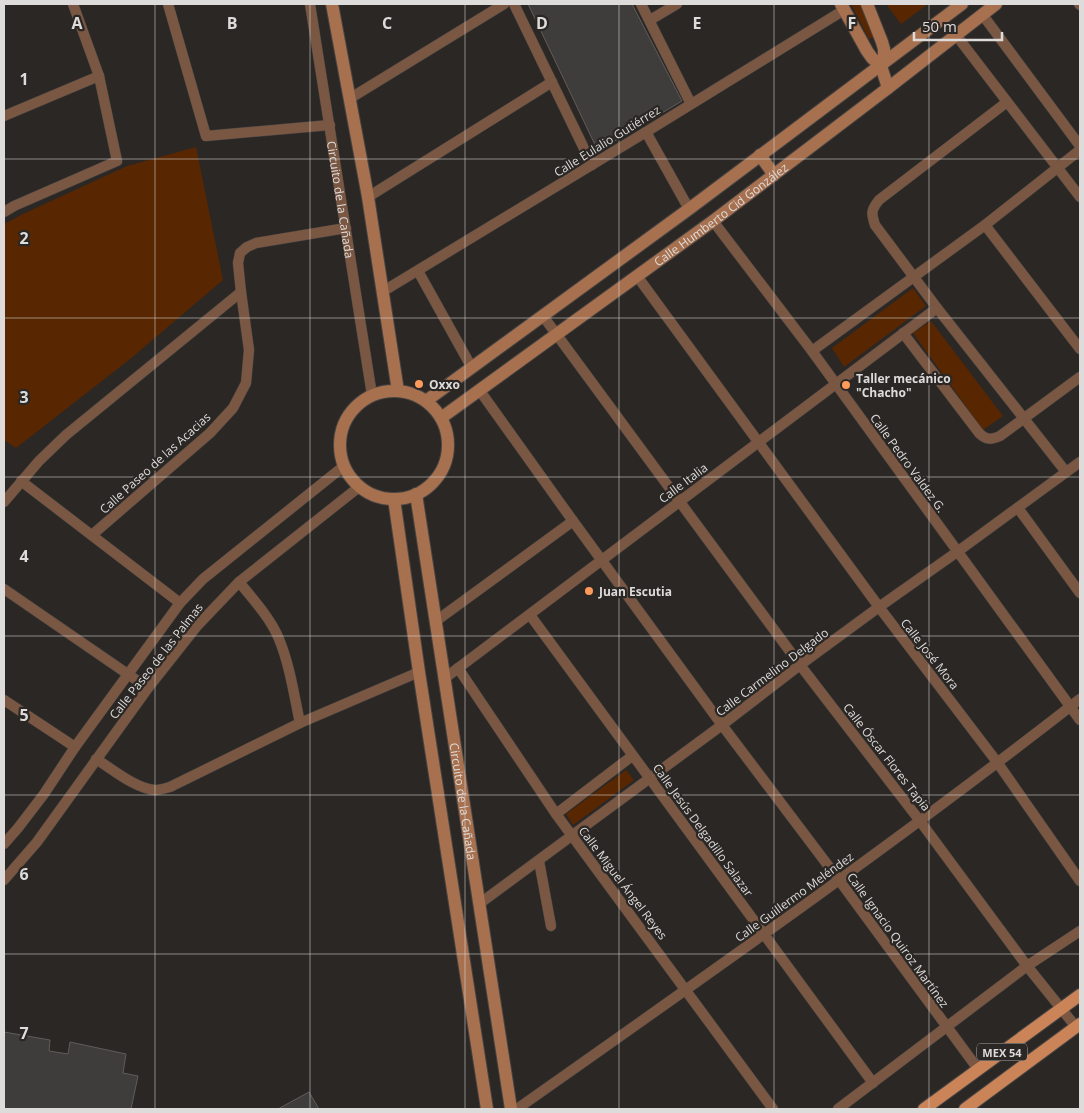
<svg xmlns="http://www.w3.org/2000/svg" width="1084" height="1113" font-family="'Open Sans',sans-serif">
<style>
.green{fill:#582701}
.building{fill:#3f3d3b;stroke:#5f5c5a}
.lines{fill:none;stroke-linecap:round;stroke-linejoin:round}
.street-casing{stroke:#474442;stroke-width:11}
.secondary-casing{stroke:#474442;stroke-width:14}
.primary-casing{stroke:#474442;stroke-width:14}
.street{stroke:#795742;stroke-width:10}
.secondary{stroke:#a7704f;stroke-width:12}
.primary{stroke:#ca8458;stroke-width:12}
.grid{fill:none;stroke:#dedcdb;stroke-width:1;stroke-opacity:0.55}
.poi-dot{fill:#ff9b5a;stroke:#2a2725;stroke-width:2}
.labels{text-anchor:middle;dominant-baseline:central;stroke-width:4.5;stroke-linejoin:round;paint-order:stroke}
.shield{fill:#2a2725;stroke:#a8a6a4;stroke-width:1}
.shield-label{font-size:11px;font-weight:bold;fill:#dedcdb}
.street-label{font-size:12px;fill:#dedcdb;stroke:#2a2725}
.poi-label{font-size:12px;font-weight:bold;fill:#dedcdb;stroke:#2a2725;text-anchor:start}
.grid-label{font-size:16px;text-anchor:middle;font-weight:bold;fill:#dedcdb;stroke:#2a2725;stroke-width:4.5;stroke-linejoin:round;paint-order:stroke}
</style>
<rect width="100%" height="100%" fill="#2a2725"/>
<!-- green -->
<path class="green" d="M851,4H862L876,36L869,39Z
M886,4H928L901,24Z
M196,147L223,280L129,360L16,448L4,440V224L23,214L127,166Z
M913,288L926,306L844,367L832,348Z
M931,321L1003,416L983,430L913,333Z
M626,770L634,780L573,825L566,814Z"/>
<!-- building -->
<path class="building" d="M528,4H632L682,101L598,151Z
M4,1032L50,1040L49,1051L68,1054L70,1042L126,1054L123,1073L138,1076L131,1109H4Z
M309,1092L319,1109H278Z"/>
<g class="lines">
<defs>
<g id="street">
<path d="M168,4L206,136L330,125"/>
<path id="s1" d="M310,4L372,395"/>
<path d="M514,4L592,165"/>
<path d="M641,4L691,104"/>
<path d="M1079,4L1080,5"/>
<path d="M982,14L1080,146"/>
<path d="M650,20L677,4"/>
<path d="M956,35L1080,197"/>
<path d="M349,99L504,4"/>
<path d="M1007,102L879,200C871,210 871,213 875,225L937,308L1066,472"/>
<path d="M4,116L99,76"/>
<path d="M646,132L689,209"/>
<path d="M368,197L552,82"/>
<path d="M4,212L14,206L117,161L99,76L73,4"/>
<path d="M713,221L812,351L1080,720"/>
<path d="M985,225L1080,349"/>
<path d="M418,271L472,368"/>
<path d="M637,276L879,607L997,762L1080,881"/>
<path d="M382,292L646,132L844,10"/>
<path d="M543,316L800,665L920,821L1027,966L1076,1027"/>
<path d="M903,333L979,433C986,440 991,440 1000,436L1080,377"/>
<path d="M812,351L985,225L1080,150"/>
<path d="M480,391L573,521L722,725L839,880L978,1069"/>
<path d="M21,481L180,603"/>
<path d="M4,502L39,461L66,435L241,292"/>
<path d="M1018,508L1080,593"/>
<path d="M92,535L210,433L233,408L246,383L249,350L241,292L238,263L240,253L247,247L256,243L346,228"/>
<path d="M239,582C253,599 271,619 279,639C290,666 294,695 300,723"/>
<path d="M4,589L148,688"/>
<path d="M530,615L873,1083"/>
<path d="M436,621L573,521"/>
<path d="M458,668L556,814L773,1109"/>
<path d="M445,678L937,308"/>
<path d="M4,700L75,747"/>
<path d="M96,759C112,769 136,789 155,790C160,790 166,788 170,787L300,723L419,672"/>
<path d="M556,814L632,756"/>
<path d="M4,844L18,828L44,794L75,747L180,603L203,579L344,466"/>
<path d="M539,861L551,926"/>
<path d="M4,880L37,842L148,688L197,626L239,582L359,487"/>
<path d="M479,904L722,725L800,665L879,607L957,552L1080,462"/>
<path d="M517,1109C707,975 897,842 1080,699"/>
<path d="M838,1109L1027,966L1080,931"/>
</g>
<g id="secondary">
<path d="M332,4L368,197L398,391"/>
<path d="M841,4L867,51L872,58L881,66"/>
<path d="M867,4L882,42L884,49V55L881,66L888,88"/>
<path d="M760,155L774,175"/>
<circle cx="394" cy="445" r="54"/>
<path d="M426,401L689,209L962,4"/>
<path id="s2" d="M441,418L713,221L888,88L996,4"/>
<path id="s3" d="M416,494L511,1109"/>
<path d="M394,499L419,672L487,1109"/>
</g>
<path id="primary" d="M924,1109L1080,995
M965,1109L1080,1024"/>
</defs>
<!-- street casing -->
<use href="#street" class="street-casing"/>
<!-- secondary casing -->
<use href="#secondary" class="secondary-casing"/>
<!-- primary casing -->
<use href="#primary" class="primary-casing"/>
<!-- street -->
<use href="#street" class="street"/>
<!-- secondary -->
<use href="#secondary" class="secondary"/>
<!-- primary -->
<use href="#primary" class="primary"/>
</g>
<!-- grid -->
<path class="grid" d="M155,4V1109M310,4V1109M465,4V1109M619,4V1109M774,4V1109M929,4V1109M4,159H1080M4,318H1080M4,477H1080M4,636H1080M4,795H1080M4,954H1080"/>
<!-- markers -->
<g class="poi-dot">
<circle cx="419" cy="384" r="5"/>
<circle cx="846" cy="385" r="5"/>
<circle cx="589" cy="591" r="5"/>
</g>
<g class="labels">
<!-- shield labels -->
<rect class="shield" x="977" y="1043.5" width="50" height="17" rx="4"/>
<g class="shield-label">
<text x="1002" y="1052">MEX 54</text>
</g>
<!-- street labels -->
<g class="street-label">
<text transform="translate(607 141) rotate(-32)">Calle Eulalio Gutiérrez</text>
<text stroke="none"><textPath href="#s1" startOffset="198">Circuito de la Cañada</textPath></text>
<text stroke="none"><textPath href="#s2" startOffset="346">Calle Humberto Cid González</textPath></text>
<text transform="translate(155 463) rotate(-42)">Calle Paseo de las Acacias</text>
<text transform="translate(908 463) rotate(54)">Calle Pedro Valdez G.</text>
<text transform="translate(683 483) rotate(-37)">Calle Italia</text>
<text transform="translate(930 654) rotate(52)">Calle José Mora</text>
<text transform="translate(156 661) rotate(-52)">Calle Paseo de las Palmas</text>
<text transform="translate(772 672) rotate(-37)">Calle Carmelino Delgado</text>
<text transform="translate(887 757) rotate(52)">Calle Óscar Flores Tapia</text>
<text stroke="none"><textPath href="#s3" startOffset="311">Circuito de la Cañada</textPath></text>
<text transform="translate(703 830) rotate(54)">Calle Jesús Delgadillo Salazar</text>
<text transform="translate(623 883) rotate(53)">Calle Miguel Ángel Reyes</text>
<text transform="translate(794 897) rotate(-36)">Calle Guillermo Meléndez</text>
<text transform="translate(898 940) rotate(54)">Calle Ignacio Quiroz Martínez</text>
</g>
<!-- poi labels -->
<g class="poi-label">
<text x="856" y="378">Taller mecánico<tspan x="856" dy="14">"Chacho"</tspan></text>
<text x="429" y="384">Oxxo</text>
<text x="599" y="591">Juan Escutia</text>
</g>
</g>
<g class="grid-label">
<text x="77" y="29">A</text>
<text x="232" y="29">B</text>
<text x="387" y="29">C</text>
<text x="542" y="29">D</text>
<text x="697" y="29">E</text>
<text x="852" y="29">F</text>
<text x="24" y="85">1</text>
<text x="24" y="244">2</text>
<text x="24" y="403">3</text>
<text x="24" y="562">4</text>
<text x="24" y="721">5</text>
<text x="24" y="880">6</text>
<text x="24" y="1039">7</text>
</g>
<!-- border -->
<rect width="1084" height="1113" fill="none" stroke="#dedcdb" stroke-width="10"/>
<!-- scale -->
<path d="M914 32v8h88v-8" fill="none" stroke="#dedcdb" stroke-width="2.5"/>
<text x="922" y="32" font-size="15" fill="#dedcdb" stroke="#2a2725" stroke-width="4" paint-order="stroke">50 m</text>
</svg>
